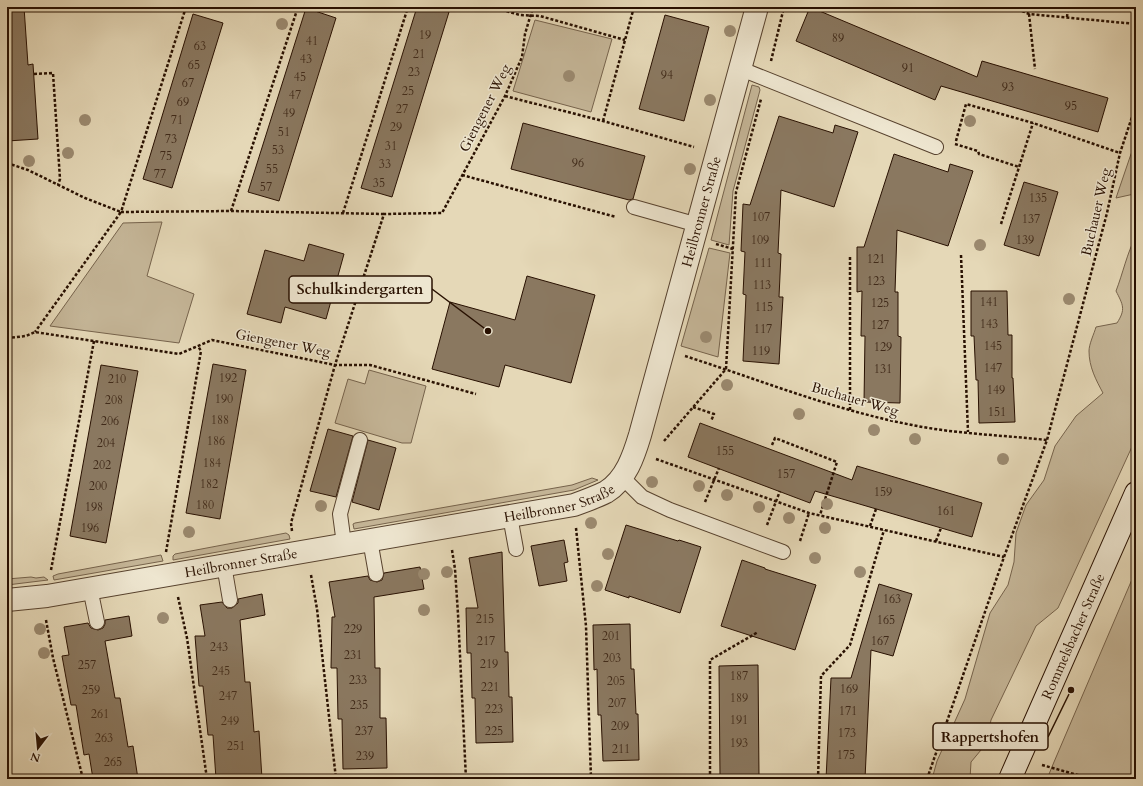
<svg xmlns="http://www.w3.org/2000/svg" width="1143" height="786" font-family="Cardo,serif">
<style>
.green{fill:#c5b698;stroke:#76634c}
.building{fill:#8a7860;stroke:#281001}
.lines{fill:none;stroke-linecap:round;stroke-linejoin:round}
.service-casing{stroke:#57422e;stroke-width:16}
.minor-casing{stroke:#57422e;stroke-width:24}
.secondary-casing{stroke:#281001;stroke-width:24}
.path{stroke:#281001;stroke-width:2.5;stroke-dasharray:3 2;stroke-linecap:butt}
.service{stroke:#eee6d0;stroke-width:14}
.minor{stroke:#eee6d0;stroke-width:22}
.secondary{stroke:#eee6d0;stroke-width:22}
.tree{fill:#9b8a70}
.labels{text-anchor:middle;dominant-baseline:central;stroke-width:3;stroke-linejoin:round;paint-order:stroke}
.number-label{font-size:12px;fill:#402a19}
.street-label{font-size:14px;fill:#281001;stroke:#eee6d0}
.leader{fill:none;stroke:#281001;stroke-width:1.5}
.callout-dot{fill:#281001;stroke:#eee6d0;stroke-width:1.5}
.callout{fill:#eee6d0;stroke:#281001;stroke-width:1.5}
.callout-label{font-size:15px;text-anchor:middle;font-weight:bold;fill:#281001}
</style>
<rect width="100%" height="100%" fill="#e5d8b7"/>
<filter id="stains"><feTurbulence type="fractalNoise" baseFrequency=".005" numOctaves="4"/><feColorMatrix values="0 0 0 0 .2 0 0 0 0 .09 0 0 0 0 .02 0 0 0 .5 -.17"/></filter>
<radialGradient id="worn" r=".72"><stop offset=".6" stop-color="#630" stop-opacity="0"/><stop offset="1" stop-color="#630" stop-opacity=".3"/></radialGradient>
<!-- green -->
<path class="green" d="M535,20L612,39L591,112L513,91Z
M752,85L759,87L760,90L733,191L729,245L711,240Z
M1136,144V196L1134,194L1116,198L1131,154Z
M162,222L147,276L194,294L179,343L50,326L123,223Z
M1136,236V438L1058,608L1036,626L991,720L986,744L971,762L970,779H932L937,761L965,699L990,613L1008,585L1014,562L1016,533L1026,505L1044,480L1055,446L1076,416L1103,393C1096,380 1089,367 1089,351C1089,344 1094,334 1096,327L1117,323C1126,309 1123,305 1116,291C1123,273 1127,253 1136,236Z
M709,248L730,253L718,357L681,346Z
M369,370L426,386L411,443H402L335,423L348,379L365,384Z
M592,478L598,480L574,490L354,529L353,524L355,523L572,485Z
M286,533L289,535L290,539L173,560V556L175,554Z
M161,555L163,561L54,580L53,576L58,574Z
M1136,570V779H1047L1054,762Z
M31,577L36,578L44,577L48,580L7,585V579Z"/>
<!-- building -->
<path class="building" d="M7,7H24L28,65L33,64L38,139L7,141Z
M417,7H432L449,12L392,197L361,188Z
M810,7L977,77L982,61L1108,98L1098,132L941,86L935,100L796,41Z
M306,8L336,18L279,201L248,192Z
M193,14L223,23L172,188L143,179Z
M665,15L709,27L684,121L639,109Z
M779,116L833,133L835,125L858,132L834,207L781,190L778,253L781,254L779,297H783L779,364L743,361L746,295L743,294L745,252L741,251L743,204L750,205Z
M523,123L645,156L633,199L629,200L511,169Z
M894,154L948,172L950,164L973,171L948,246L897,230L895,292H898V336L901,337L900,403L864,402L865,336H861L862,291L857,292V247H864Z
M1024,182L1058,192L1039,256L1004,245Z
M309,244L344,254L326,319L285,307L281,323L247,314L265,250L304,261Z
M527,276L595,295L571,383L505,365L499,387L432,369L450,302L515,320Z
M971,291H1007L1008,335H1012V378H1013L1015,422L979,423L978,380H976L974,336H971Z
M213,364L246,370L220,519L186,513Z
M101,365L138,371L106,543L70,536Z
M700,423L852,480L857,466L982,503L972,537L815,491L810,503L688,457Z
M328,429L353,436L336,497L310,491Z
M368,440L396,448L379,510L352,502Z
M626,525L678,541L679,540L701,547L680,613L629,596V598L605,590Z
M564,540L568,562L564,563L567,581L539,586L531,546Z
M502,552L505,652H508L509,697H512L513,742L476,743L475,698H472L471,653H467L466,608H478L469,558Z
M742,560L765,568V569L816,585L795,650L721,626Z
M420,567L424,589L374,597L375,668H380V718H386L387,768L343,769L342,719H338L337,668H331L332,617H335L329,582L368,576L370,580L377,582L382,580L384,573Z
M879,584L912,594L893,656L871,650L865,779H826L831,678H851Z
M262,594L265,615L240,620L245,682H250L254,732L259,731L262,779H216L213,735H208L203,686H199L195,636H205L200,605L222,602L227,608H232L238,603V599Z
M129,616L132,636L105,641L115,698H120L128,747L133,746L138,779H93L89,754L84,755L76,705H71L62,656L69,655L64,627L88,623L91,628L98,630L103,628L105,624V620Z
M630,624L631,669H634L636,714H638L639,760L603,761L601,715H598L597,669L594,670L593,625Z
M758,665L759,776H720L719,666Z"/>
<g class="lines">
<defs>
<path id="service" d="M741,69L936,147
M634,207L698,225
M622,477L642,497L670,510L783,552
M510,516L516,549
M370,540L376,574
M344,544L340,514L360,440
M224,565L230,600
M90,588L97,622"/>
<g id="minor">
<path id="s1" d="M7,600L47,596L574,505C585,501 596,497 606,492C626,480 634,455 640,435L757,7"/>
</g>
<g id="secondary">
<path id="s2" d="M1010,779L1136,493"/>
</g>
</defs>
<!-- service casing -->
<use href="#service" class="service-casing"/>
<!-- minor casing -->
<use href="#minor" class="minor-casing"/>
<!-- secondary casing -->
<use href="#secondary" class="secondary-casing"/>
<!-- path -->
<path class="path" d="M186,7L121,212L231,211L384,214
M492,7L520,15L540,16L625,40
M1013,7L1029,14L1136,24
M1029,14L1035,69
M1067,17L1068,7
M771,61L784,7
M34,74L53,73L60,179L58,185
M505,96L603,121L694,147
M603,121L634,7
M956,141L966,104L1033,123L1120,153
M955,144L978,151L979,154L1019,167
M7,163L28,170L85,198L121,212L35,332
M462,175L616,217
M231,211L298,7
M343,213L408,7
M1001,224L1033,123
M716,244L733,249
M961,255L968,432
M7,338L26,336L35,332L179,354L212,340L335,365H370L476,394
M685,356C760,380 834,410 912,425C956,434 1002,435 1047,440
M693,407L714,414L711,421
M850,410V257
M664,441L726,369L736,192L761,99
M772,445L775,438L837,462L820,515
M656,459L809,513L1004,557
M705,502L719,468
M767,525L780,491
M870,526L876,509
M576,528L586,626L591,779
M292,531L291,523L335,365L384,214L442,213L505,96L522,57L525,34L533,7
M800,541L809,513
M936,541L941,528
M452,550L455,569L458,614L466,779
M166,552L201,351L198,346
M51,570L94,341
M311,575L317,609L336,779
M178,597L187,638L207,779
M46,620L53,658L83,779
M1042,765L1092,779
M710,779V660L758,632
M818,779L821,676L850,645L884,530
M927,779L1004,557L1047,440L1107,213L1120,153L1136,105
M1117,779L1136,776"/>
<!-- service -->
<use href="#service" class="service"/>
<!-- minor -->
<use href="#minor" class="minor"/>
<!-- secondary -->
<use href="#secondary" class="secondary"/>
</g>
<!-- trees -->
<g class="tree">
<circle cx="282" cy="24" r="6"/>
<circle cx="730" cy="31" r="6"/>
<circle cx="569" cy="76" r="6"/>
<circle cx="710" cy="100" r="6"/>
<circle cx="85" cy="120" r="6"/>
<circle cx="970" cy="121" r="6"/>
<circle cx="68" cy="153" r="6"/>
<circle cx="29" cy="161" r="6"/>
<circle cx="690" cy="169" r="6"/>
<circle cx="980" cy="245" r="6"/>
<circle cx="1069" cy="299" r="6"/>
<circle cx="706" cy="337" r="6"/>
<circle cx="727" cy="385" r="6"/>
<circle cx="799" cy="414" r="6"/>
<circle cx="874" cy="430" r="6"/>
<circle cx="915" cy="439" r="6"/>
<circle cx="1003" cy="459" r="6"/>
<circle cx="652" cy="482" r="6"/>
<circle cx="699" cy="486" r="6"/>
<circle cx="727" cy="495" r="6"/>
<circle cx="827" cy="504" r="6"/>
<circle cx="321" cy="506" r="6"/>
<circle cx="759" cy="507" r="6"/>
<circle cx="789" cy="518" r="6"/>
<circle cx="591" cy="523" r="6"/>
<circle cx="825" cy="528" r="6"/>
<circle cx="189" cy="532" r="6"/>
<circle cx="608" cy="554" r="6"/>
<circle cx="815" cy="558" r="6"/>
<circle cx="447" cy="572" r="6"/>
<circle cx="860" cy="572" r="6"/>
<circle cx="424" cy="574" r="6"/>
<circle cx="597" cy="586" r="6"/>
<circle cx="424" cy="610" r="6"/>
<circle cx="163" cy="618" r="6"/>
<circle cx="40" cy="629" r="6"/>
<circle cx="44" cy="653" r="6"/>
</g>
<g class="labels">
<!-- number labels -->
<g class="number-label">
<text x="425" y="35">19</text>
<text x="838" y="38">89</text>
<text x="312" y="41">41</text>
<text x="200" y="46">63</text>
<text x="419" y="54">21</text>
<text x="306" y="59">43</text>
<text x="194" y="65">65</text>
<text x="908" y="68">91</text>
<text x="414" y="72">23</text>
<text x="667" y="75">94</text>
<text x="300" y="77">45</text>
<text x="188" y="83">67</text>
<text x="1008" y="87">93</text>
<text x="408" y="91">25</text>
<text x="295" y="95">47</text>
<text x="183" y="102">69</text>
<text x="1071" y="106">95</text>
<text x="402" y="109">27</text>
<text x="289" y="113">49</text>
<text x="177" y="120">71</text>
<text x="396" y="127">29</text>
<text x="284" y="132">51</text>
<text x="171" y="139">73</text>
<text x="391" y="146">31</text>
<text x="278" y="150">53</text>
<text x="166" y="156">75</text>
<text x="578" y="163">96</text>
<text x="385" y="164">33</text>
<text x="272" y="169">55</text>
<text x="160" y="174">77</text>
<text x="379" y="183">35</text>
<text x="266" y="187">57</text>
<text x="1038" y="198">135</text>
<text x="761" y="217">107</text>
<text x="1031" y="219">137</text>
<text x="760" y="240">109</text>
<text x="1025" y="240">139</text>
<text x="876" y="259">121</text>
<text x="763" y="263">111</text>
<text x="876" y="281">123</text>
<text x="762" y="285">113</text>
<text x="989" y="302">141</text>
<text x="880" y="303">125</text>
<text x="764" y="307">115</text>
<text x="989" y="324">143</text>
<text x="880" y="325">127</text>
<text x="763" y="329">117</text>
<text x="993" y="346">145</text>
<text x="883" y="347">129</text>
<text x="761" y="351">119</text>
<text x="993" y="368">147</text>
<text x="883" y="369">131</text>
<text x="228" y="378">192</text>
<text x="117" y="379">210</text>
<text x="996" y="390">149</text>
<text x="224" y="399">190</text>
<text x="114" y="400">208</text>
<text x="997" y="412">151</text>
<text x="220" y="420">188</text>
<text x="110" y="421">206</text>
<text x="216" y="441">186</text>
<text x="106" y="443">204</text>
<text x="725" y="451">155</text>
<text x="212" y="463">184</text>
<text x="102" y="465">202</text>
<text x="786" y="474">157</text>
<text x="209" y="484">182</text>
<text x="98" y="486">200</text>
<text x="883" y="492">159</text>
<text x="205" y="505">180</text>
<text x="94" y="507">198</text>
<text x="946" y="511">161</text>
<text x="90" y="528">196</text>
<text x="892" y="599">163</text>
<text x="485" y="619">215</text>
<text x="886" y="620">165</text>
<text x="353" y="629">229</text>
<text x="611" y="636">201</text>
<text x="486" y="641">217</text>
<text x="880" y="641">167</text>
<text x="219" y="647">243</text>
<text x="353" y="655">231</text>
<text x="612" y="658">203</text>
<text x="489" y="664">219</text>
<text x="87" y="665">257</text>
<text x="221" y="671">245</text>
<text x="739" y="676">187</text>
<text x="358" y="680">233</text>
<text x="616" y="681">205</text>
<text x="490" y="687">221</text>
<text x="849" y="689">169</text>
<text x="91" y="690">259</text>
<text x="228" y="696">247</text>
<text x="739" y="698">189</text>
<text x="617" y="703">207</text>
<text x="359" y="705">235</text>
<text x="494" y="709">223</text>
<text x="848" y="711">171</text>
<text x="100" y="714">261</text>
<text x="739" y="720">191</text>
<text x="230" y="721">249</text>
<text x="620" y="726">209</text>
<text x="364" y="731">237</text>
<text x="494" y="731">225</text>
<text x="847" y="733">173</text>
<text x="104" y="738">263</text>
<text x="739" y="743">193</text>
<text x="236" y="746">251</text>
<text x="621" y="749">211</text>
<text x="846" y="755">175</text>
<text x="365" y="756">239</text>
<text x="113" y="762">265</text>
</g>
<!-- street labels -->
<g class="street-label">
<text transform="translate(485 108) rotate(-63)">Giengener Weg</text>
<text stroke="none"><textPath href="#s1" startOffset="909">Heilbronner Straße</textPath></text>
<text transform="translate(1096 212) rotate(-77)">Buchauer Weg</text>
<text transform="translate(283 343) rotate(11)">Giengener Weg</text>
<text transform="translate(855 399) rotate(16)">Buchauer Weg</text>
<text stroke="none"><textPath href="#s1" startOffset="561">Heilbronner Straße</textPath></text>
<text stroke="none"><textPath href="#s1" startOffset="237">Heilbronner Straße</textPath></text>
<text stroke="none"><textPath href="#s2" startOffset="156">Rommelsbacher Straße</textPath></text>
</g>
</g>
<!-- callouts -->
<path class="leader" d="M488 331L432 289M1071 690L1048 737"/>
<g class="callout-dot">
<circle cx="488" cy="331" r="4"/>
<circle cx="1071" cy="690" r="4"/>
</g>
<g class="callout">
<rect x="289" y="276" width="143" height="27" rx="4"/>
<rect x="933" y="723" width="115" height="27" rx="4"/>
</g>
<g class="callout-label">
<text x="360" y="294">Schulkindergarten</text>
<text x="990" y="742">Rappertshofen</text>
</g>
<!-- margin -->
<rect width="1143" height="786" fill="none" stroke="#e5d8b7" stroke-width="24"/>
<rect x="8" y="8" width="1127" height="770" fill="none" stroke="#281001" stroke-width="2"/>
<rect x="12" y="12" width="1119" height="762" fill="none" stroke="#281001"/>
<!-- north arrow -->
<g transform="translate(38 748) rotate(196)" stroke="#eee6d0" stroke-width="3" paint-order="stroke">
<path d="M0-3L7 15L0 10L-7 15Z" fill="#281001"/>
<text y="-6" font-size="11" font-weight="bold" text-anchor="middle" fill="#281001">N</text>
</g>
<rect width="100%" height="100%" filter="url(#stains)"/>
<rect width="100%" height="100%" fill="url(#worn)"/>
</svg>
